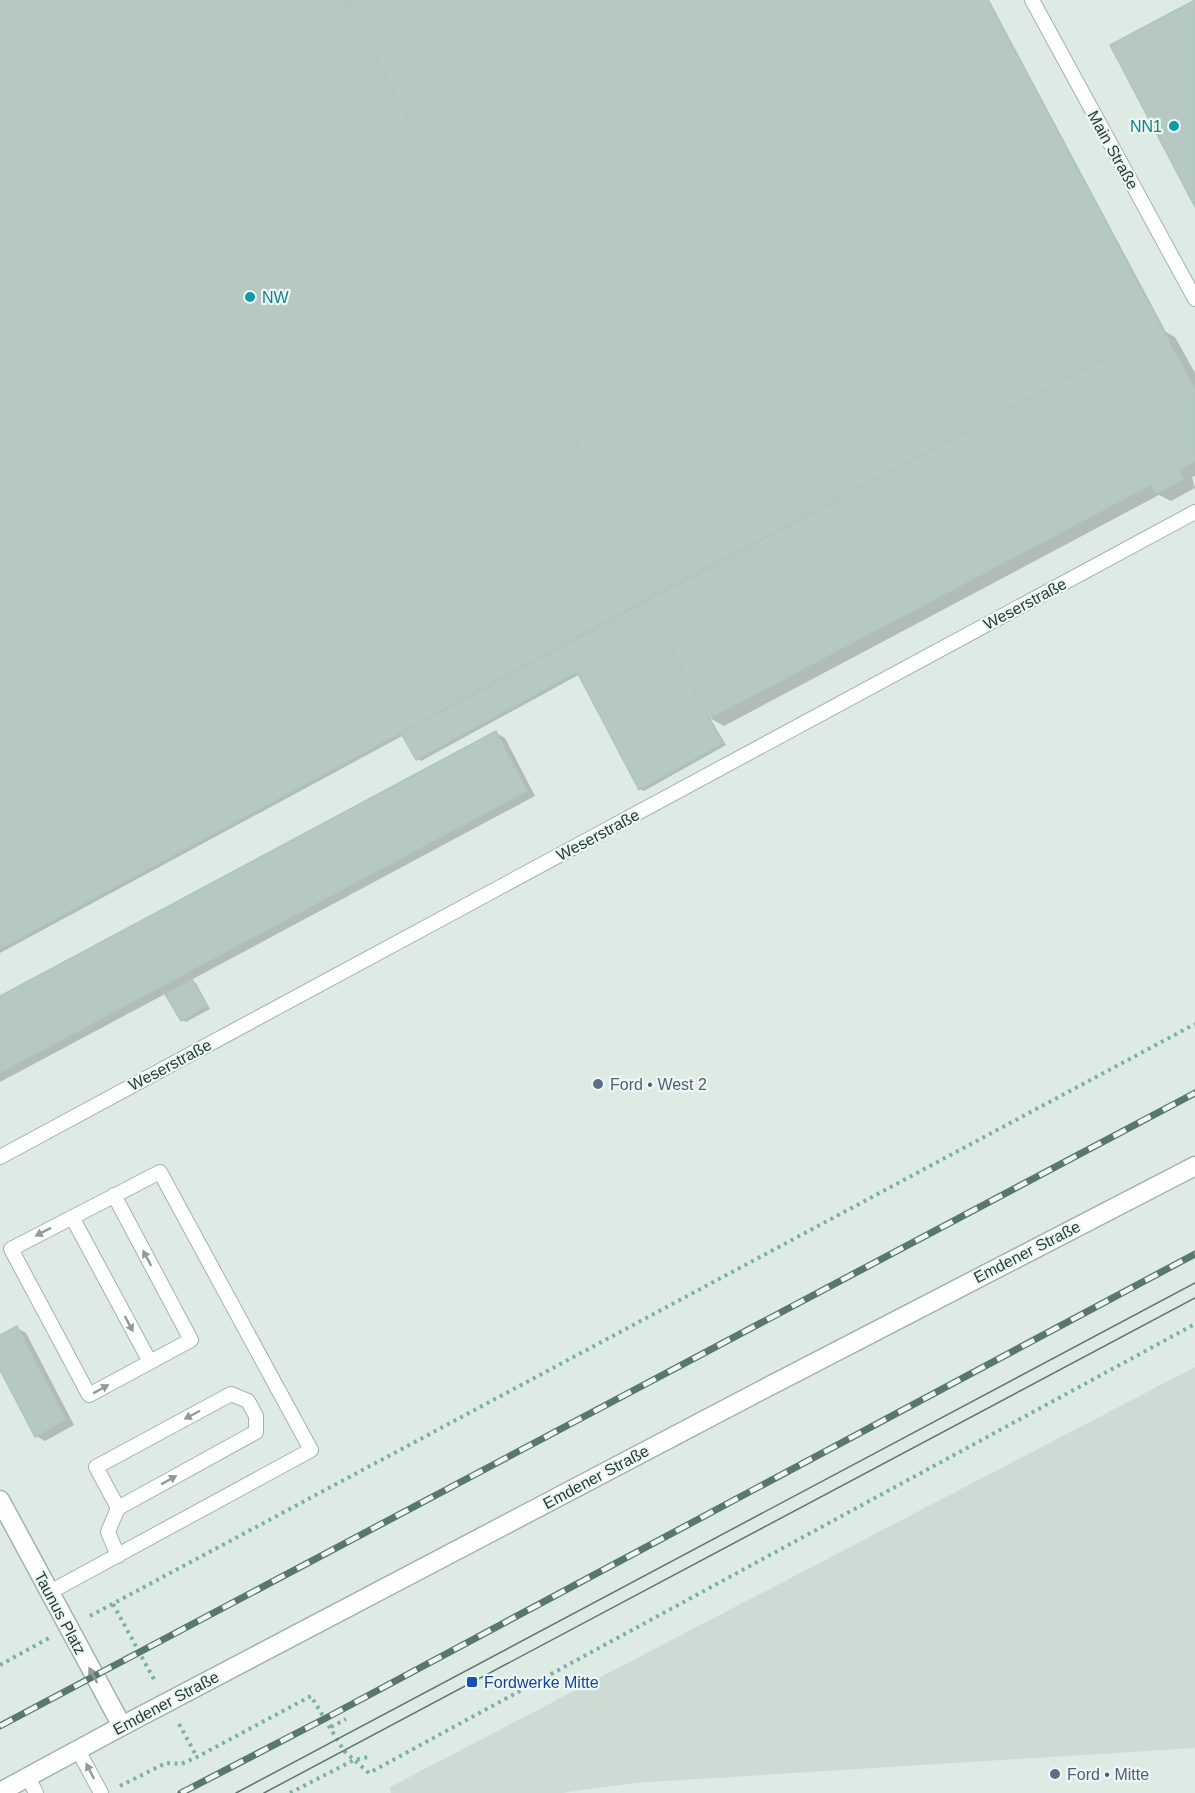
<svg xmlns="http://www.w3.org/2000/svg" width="1195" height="1793" font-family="Arial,sans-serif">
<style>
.built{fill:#ccdbd4}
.shadow{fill:#0003}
.building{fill:#b6c8c2;stroke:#b0c5bd;stroke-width:1.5}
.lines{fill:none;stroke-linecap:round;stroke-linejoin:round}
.service-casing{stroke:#a1b3ad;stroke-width:16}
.minor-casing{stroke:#a1b3ad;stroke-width:21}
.tertiary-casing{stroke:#a1b3ad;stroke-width:21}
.path{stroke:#7bb1a3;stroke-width:4;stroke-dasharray:3 4.5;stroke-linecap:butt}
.service{stroke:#fff;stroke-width:14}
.minor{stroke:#fff;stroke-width:18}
.tertiary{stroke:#fff;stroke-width:18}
.tram{stroke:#587770;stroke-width:1.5}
.rail-casing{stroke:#587770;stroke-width:7}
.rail{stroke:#eef7f3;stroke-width:4.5;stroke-dasharray:14;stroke-linecap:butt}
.oneway{fill:#8e9d9a}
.culture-dot{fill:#0f9aa8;stroke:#eef7f3;stroke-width:2}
.service-dot{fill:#5c6f8a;stroke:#eef7f3;stroke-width:2}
.transit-dot{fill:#1a4fb4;stroke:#eef7f3;stroke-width:2}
.labels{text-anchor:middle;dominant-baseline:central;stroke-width:4.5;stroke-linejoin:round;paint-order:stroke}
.culture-label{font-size:16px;fill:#0d838f;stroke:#eef7f3;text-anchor:end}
.street-label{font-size:16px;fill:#1e3b35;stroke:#eef7f3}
.service-label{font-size:16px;fill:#4e5e75;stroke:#eef7f3;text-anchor:start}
.transit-label{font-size:16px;fill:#164399;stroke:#eef7f3;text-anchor:start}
</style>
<rect width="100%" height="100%" fill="#deebe5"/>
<!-- built -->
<path class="built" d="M1195,1367V1748L634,1783L562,1793H391L390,1787Z"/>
<!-- shadow -->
<path class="shadow" d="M0,0H989L1166,332L1175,337L1195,373V476L1192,477L1195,488L1171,501L1159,495L724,726L710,718L726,745L644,791L640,789L580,674L421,761L417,759L404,735L0,953Z
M496,733L505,738L535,796L191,980L196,983L210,1009L186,1022L182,1020L167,993L0,1082V997Z
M17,1328L26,1333L74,1425L45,1441L36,1436L0,1367V1337Z"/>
<!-- building -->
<path class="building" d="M0,0H346L656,595L0,949Z
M346,0H988L1162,328L656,595Z
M1195,0V207L1110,45Z
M1162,328L1195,389V461L1179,470L1184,479L1156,494L1151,485L709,719L646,601Z
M646,601L709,719L723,743L639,790L577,672L416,760L401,733Z
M496,731L527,791L0,1073V996Z
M192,979L207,1006L181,1021L165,994Z
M17,1326L66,1420L35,1437L0,1370V1335Z"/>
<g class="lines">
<defs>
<path id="service" d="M1032,0L1195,299
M0,1157L1195,512
M72,1217L150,1362
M118,1508L96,1467L231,1394L248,1401L256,1416V1432L118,1508L108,1532L118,1556
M50,1592L311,1450L160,1172L11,1249L89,1395L191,1340L114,1195
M78,1750L101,1793
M28,1777L36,1793"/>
<path id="minor" d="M0,1500L122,1726"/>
<path id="tertiary" d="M0,1792L122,1726L758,1392L1195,1166"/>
</defs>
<!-- service casing -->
<use href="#service" class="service-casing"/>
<!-- minor casing -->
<use href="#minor" class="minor-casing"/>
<!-- tertiary casing -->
<use href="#tertiary" class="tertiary-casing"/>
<!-- path -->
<path class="path" d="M113,1604L156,1683
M90,1616L1195,1024
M0,1665L49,1638
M179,1724L197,1757
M331,1727L346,1719
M120,1786L166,1763L181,1764L197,1757L311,1696L344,1751L369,1773L1195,1324
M290,1793L354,1760L368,1757"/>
<!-- service -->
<use href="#service" class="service"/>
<!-- minor -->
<use href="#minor" class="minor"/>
<!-- tertiary -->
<use href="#tertiary" class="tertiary"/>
<!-- tram -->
<path class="tram" d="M236,1793L1195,1283
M264,1793L1195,1298"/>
<defs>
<path id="rail" d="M0,1726L1195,1093
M181,1793L326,1718L1195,1254"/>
</defs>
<!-- rail casing -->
<use href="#rail" class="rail-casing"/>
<!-- rail -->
<use href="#rail" class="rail"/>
</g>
<!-- one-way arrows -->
<defs><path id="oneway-solid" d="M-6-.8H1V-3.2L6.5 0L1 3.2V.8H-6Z" transform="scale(1.5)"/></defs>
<g class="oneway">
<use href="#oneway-solid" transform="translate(43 1232) rotate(153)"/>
<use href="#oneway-solid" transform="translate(147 1258) rotate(-118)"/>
<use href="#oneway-solid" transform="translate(129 1324) rotate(62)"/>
<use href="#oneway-solid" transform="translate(101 1389) rotate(-29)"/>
<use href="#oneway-solid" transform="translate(192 1415) rotate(152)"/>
<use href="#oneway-solid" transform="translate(169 1480) rotate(-29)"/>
<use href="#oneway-solid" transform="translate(93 1675) rotate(-118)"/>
<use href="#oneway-solid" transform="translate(90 1771) rotate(-117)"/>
</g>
<!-- markers -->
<g class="culture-dot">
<circle cx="1174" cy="126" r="6"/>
<circle cx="250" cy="297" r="6"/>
</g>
<g class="service-dot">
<circle cx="598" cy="1084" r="6"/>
<circle cx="1055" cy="1774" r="6"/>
</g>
<rect class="transit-dot" x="466" y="1676" width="12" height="12" rx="3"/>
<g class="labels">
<!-- culture labels -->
<g class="culture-label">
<text x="1162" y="126">NN1</text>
<text x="262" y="297" text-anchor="start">NW</text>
</g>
<!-- street labels -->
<g class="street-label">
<text transform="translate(1113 150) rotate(61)">Main Straße</text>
<text transform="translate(1025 604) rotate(-28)">Weserstraße</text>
<text transform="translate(598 835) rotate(-28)">Weserstraße</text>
<text transform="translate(170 1065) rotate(-28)">Weserstraße</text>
<text transform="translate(1027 1252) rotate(-27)">Emdener Straße</text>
<text transform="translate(596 1477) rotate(-28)">Emdener Straße</text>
<text transform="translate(60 1613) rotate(62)">Taunus Platz</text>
<text transform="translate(166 1703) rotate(-28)">Emdener Straße</text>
</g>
<!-- service labels -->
<g class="service-label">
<text x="610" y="1084">Ford • West 2</text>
<text x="1067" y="1774">Ford • Mitte</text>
</g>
<!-- transit labels -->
<g class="transit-label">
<text x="484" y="1682">Fordwerke Mitte</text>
</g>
</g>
</svg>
